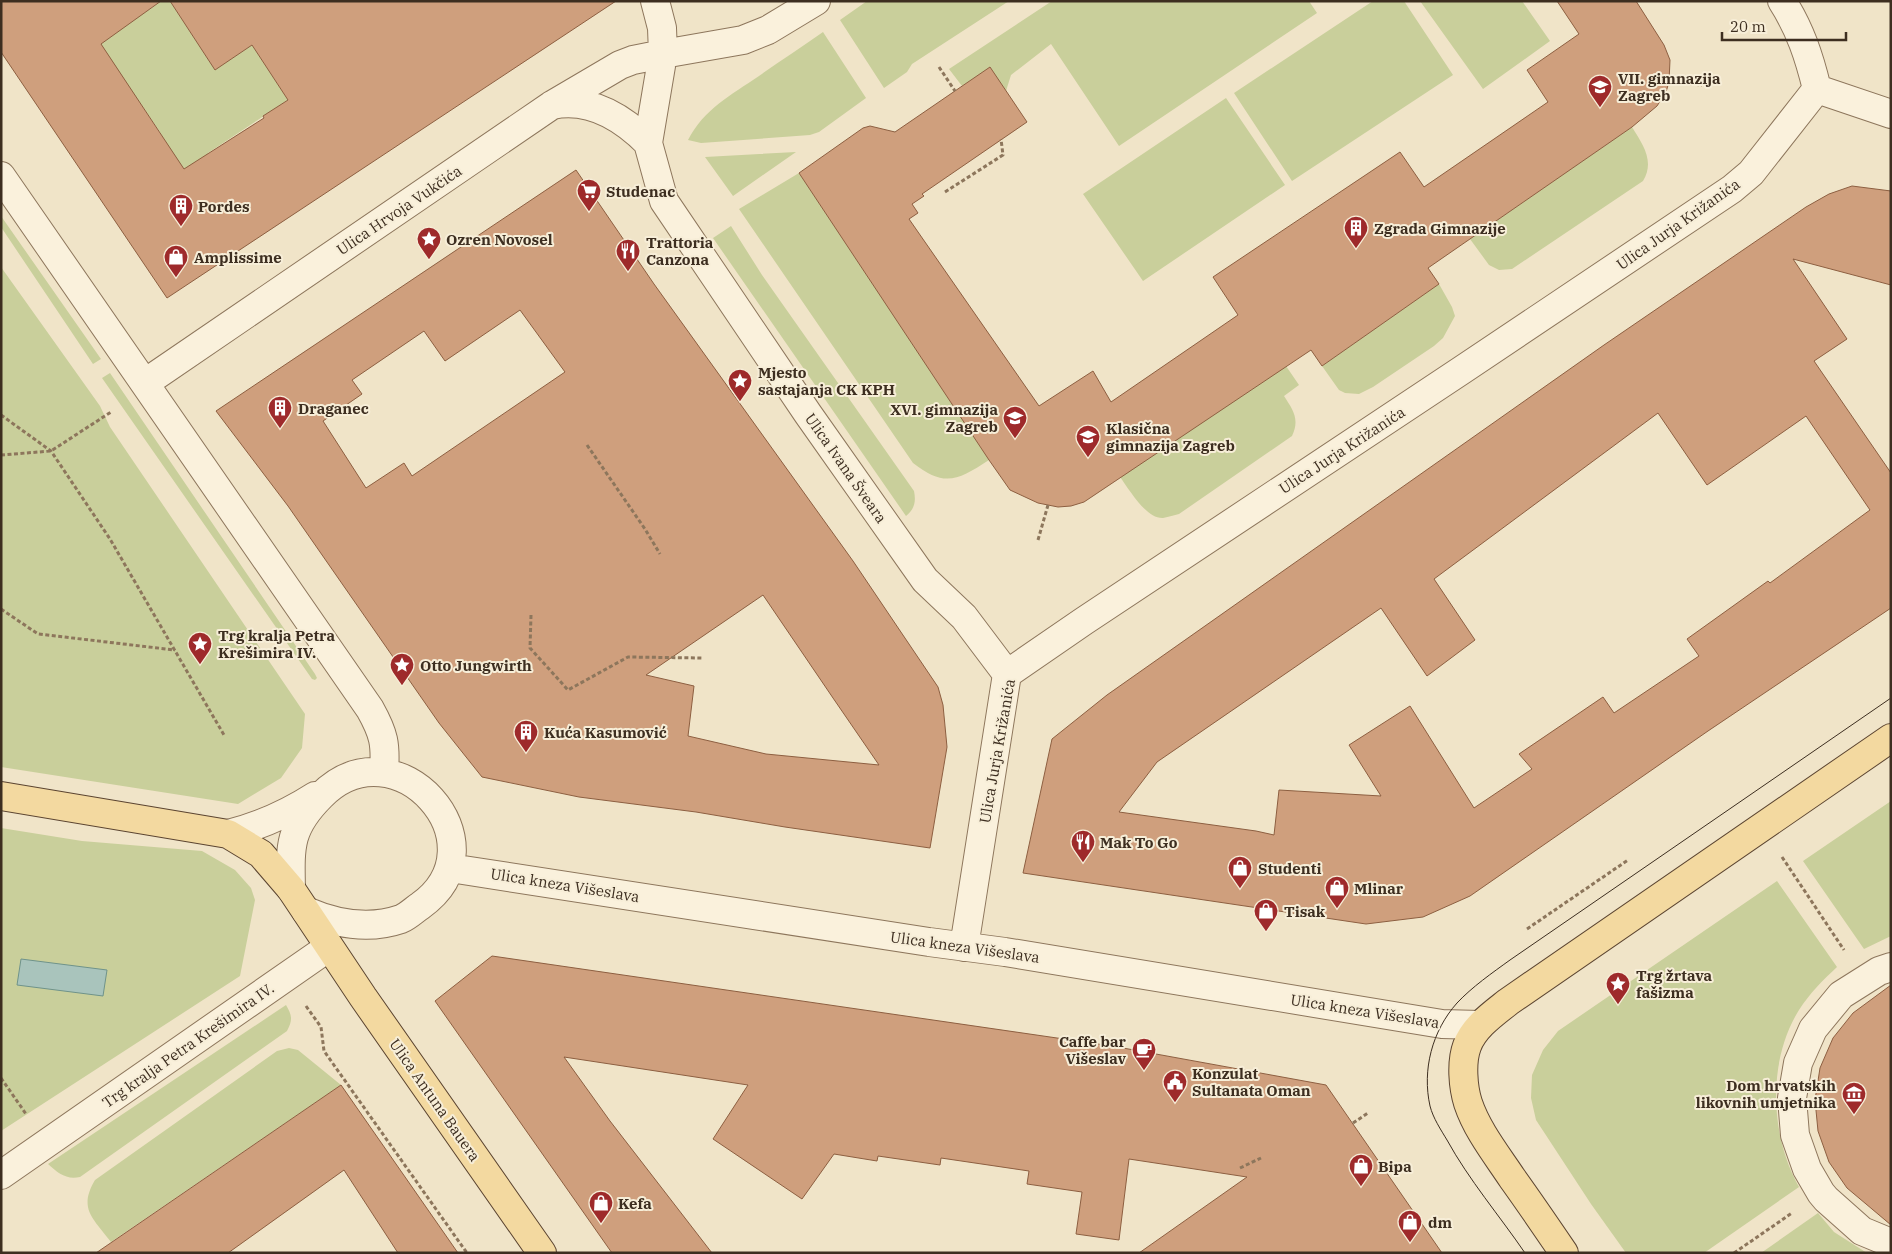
<svg xmlns="http://www.w3.org/2000/svg" width="1892" height="1254" font-family="'IBM Plex Serif',serif">
<style>
.green{fill:#c9cf9b}
.water{fill:#a9c4bc;stroke:#6f938a}
.building{fill:#cf9f7d;stroke:#8d5f41;fill-rule:evenodd}
.lines{fill:none;stroke-linecap:round;stroke-linejoin:round}
.minor-casing{stroke:#8d765c;stroke-width:30}
.major-casing{stroke:#5b4430;stroke-width:30}
.path{stroke:#8d765c;stroke-width:3;stroke-dasharray:4 2.5;stroke-linecap:butt}
.minor{stroke:#faf1dc;stroke-width:28}
.major{stroke:#f3d9a0;stroke-width:28}
.tram{stroke:#3d2e20;stroke-width:1}
.labels{text-anchor:middle;dominant-baseline:central;stroke-width:4;stroke-linejoin:round;paint-order:stroke}
.poi-label{font-size:15px;font-weight:bold;fill:#3d2e20;stroke:#f7eed8;text-anchor:start}
.street-label{font-size:15px;fill:#3d2e20;stroke:#f7eed8}
</style>
<rect width="100%" height="100%" fill="#f0e4c8"/>
<!-- green -->
<path class="green" d="M143,1L149,10L161,1H170L215,70L252,45L288,100L208,153L231,189L194,213L160,132L136,97L84,40Z
M867,1H1009L912,64L907,72L884,88L840,20Z
M1052,1H1309L1317,13L1119,146L1051,44L1011,75L1006,91L990,68L962,86L949,69Z
M1373,1H1404L1453,75L1292,181L1234,93Z
M1420,1H1522L1550,41L1483,89Z
M823,32L866,98L819,132L810,135L701,143L688,140C704,109 731,95 759,76C780,61 802,47 823,32Z
M1226,98L1285,185L1143,281L1083,194Z
M1632,127C1643,145 1655,161 1643,181L1512,269L1499,270L1489,265L1470,239Z
M796,152L733,196L705,157Z
M799,173L989,460C958,480 945,488 913,463L739,209Z
M1,216L101,359L93,364L1,227Z
M731,226L762,275L914,491C916,501 915,509 906,516L713,238Z
M1,267L100,406L110,427L305,714L302,748L281,778L238,804L1,767Z
M1439,284L1452,307L1455,316L1443,338L1434,346L1373,387L1359,394L1345,393L1339,390L1322,366Z
M1286,366L1299,385L1284,396C1293,410 1300,419 1292,436L1179,514C1174,515 1169,517 1163,518C1146,519 1129,489 1120,477Z
M110,373L315,674L317,678L315,680L312,679L102,378Z
M1891,801V936L1864,949L1803,861Z
M1,828L82,841L202,851L235,870L251,888L255,900L240,976L1,1131Z
M1777,881L1837,967C1823,980 1810,993 1799,1010C1767,1061 1770,1136 1799,1187L1704,1253H1626L1591,1204L1536,1120L1531,1098L1532,1075L1543,1050L1558,1031Z
M286,1005C292,1015 293,1020 287,1031L80,1177C66,1180 58,1173 48,1164Z
M289,1048L298,1050L341,1085L111,1242C93,1218 78,1209 95,1180L277,1051Z
M1818,1213L1834,1232L1867,1253H1761Z"/>
<!-- water -->
<path class="water" d="M21,959L107,970L103,996L17,985Z"/>
<!-- building -->
<path class="building" d="M1,1H161L101,44L184,169L264,118L263,116L288,100L252,45L215,70L170,1H616L167,298L1,52Z
M1557,1H1636L1664,45L1670,60L1669,82L1666,92L1657,106L1632,127L1428,268L1439,284L1322,366L1311,350L1084,502L1071,506L1058,507L1038,503L1010,490L989,460L799,173L863,128L870,126L895,132L990,67L1027,122L922,194L924,196L912,204L918,213L909,219L1039,406L1093,371L1111,402L1238,315L1213,277L1400,152L1424,187L1548,102L1527,70L1579,34Z
M576,170L654,284L853,561L938,687L943,705L947,747L930,848L785,827L696,812L579,797L482,777L439,723L288,506L216,411ZM520,310L565,372L412,476L404,463L366,488L323,421L362,394L352,380L424,331L445,361ZM763,595L833,698L879,765L766,754L688,736L694,686L646,675Z
M1852,186L1891,191V285L1793,259L1847,339L1814,361L1891,473V608L1708,731L1470,896L1423,917L1366,924L1023,873L1052,739L1107,695L1604,345L1806,207L1829,194ZM1658,413L1707,485L1806,416L1870,510L1770,583L1768,581L1687,639L1699,656L1614,713L1603,697L1519,754L1532,769L1474,808L1410,706L1349,745L1381,796L1279,790L1274,835L1256,831L1119,812L1157,762L1381,608L1427,676L1475,640L1434,579Z
M492,956L1112,1046L1326,1085L1442,1253H1139L1247,1177L1129,1159L1119,1240L1076,1234L1082,1192L1027,1184L1029,1171L941,1158L940,1165L878,1156L877,1161L834,1154L802,1199L713,1139L748,1085L564,1057L610,1121L712,1253H612L435,1001Z
M1891,985V1225L1847,1188L1829,1162L1818,1131L1815,1100L1820,1068L1833,1038L1853,1013Z
M341,1085L458,1253H398L344,1170L228,1253H96Z"/>
<g class="lines">
<defs>
<path id="minor" d="M655,1L662,28L663,54L648,143L664,201L808,414L925,580L964,617L1007,674
M1782,1C1800,29 1809,56 1817,89
M1817,89L1891,114
M552,105C590,97 623,118 648,143
M1,176L370,709C384,734 386,744 384,772
M145,383L552,105L620,65L633,60L663,54L743,40L768,30L816,1
M228,834C260,826 287,814 315,796
M450,868L929,942L1005,952L1442,1024L1480,1025
M291,889C290,846 289,828 321,796C396,720 507,844 420,906C414,910 408,916 401,919C369,930 336,924 306,911
M964,947L1007,674L1084,621L1462,370L1732,189L1751,173L1817,89
M1891,967L1879,971L1841,995L1813,1029L1798,1063L1792,1098L1795,1135L1807,1169L1821,1193L1826,1199L1862,1231L1891,1243
M1,1175L329,947"/>
<path id="major" d="M1,796L228,834L261,854L291,889L363,997L542,1253
M1564,1253C1547,1228 1530,1203 1512,1178C1496,1154 1477,1130 1468,1103C1463,1087 1461,1062 1467,1046C1474,1027 1493,1014 1508,1002L1891,738"/>
</defs>
<!-- minor casing -->
<use href="#minor" class="minor-casing"/>
<!-- major casing -->
<use href="#major" class="major-casing"/>
<!-- path -->
<path class="path" d="M939,67L955,91
M1669,82L1702,85
M945,192L1003,155L1001,139
M1,415L51,451L110,539L224,735
M587,445L645,529L660,554
M1,455L51,451L111,412
M1038,540L1048,505
M1,609L38,634L175,650
M531,615L530,648L568,690L628,657L703,658
M1782,857L1844,950
M1527,929L1628,860
M306,1006L321,1027L324,1051L467,1253
M1,1078L26,1114
M1353,1123L1368,1113
M1240,1168L1261,1158
M1734,1253L1792,1213"/>
<!-- minor -->
<use href="#minor" class="minor"/>
<!-- major -->
<use href="#major" class="major"/>
<!-- tram -->
<path class="tram" d="M1525,1253C1499,1215 1469,1180 1447,1140C1441,1130 1433,1118 1430,1106C1422,1070 1432,1031 1457,1003C1472,987 1492,973 1510,960L1891,698"/>
</g>
<!-- icons -->
<defs>
<symbol id="school-pin" viewBox="-11 -11 22 30"><path d="M0 17L-7.5 6A9.5 9.5 0 1 1 7.5 6Z" fill="#9e2a2b" stroke="#f7eed8"/><path d="M0-5L7-2L0 1L-7-2ZM-4 1L0 2.5L4 1V4Q0 6-4 4Z" fill="#fff"/></symbol>
<symbol id="supermarket-pin" viewBox="-11 -11 22 30"><path d="M0 17L-7.5 6A9.5 9.5 0 1 1 7.5 6Z" fill="#9e2a2b" stroke="#f7eed8"/><path d="M-6-5.5h2.5l.6 2H6L4.5 2H-2.5L-4.4-4H-6ZM-1.5 3.2a1.3 1.3 0 1 0 .1 0ZM3 3.2a1.3 1.3 0 1 0 .1 0Z" fill="#fff"/></symbol>
<symbol id="building-pin" viewBox="-11 -11 22 30"><path d="M0 17L-7.5 6A9.5 9.5 0 1 1 7.5 6Z" fill="#9e2a2b" stroke="#f7eed8"/><path d="M-4-6H4V6H1V3H-1V6H-4ZM-2.5-4.3h1.7v1.8h-1.7ZM.8-4.3h1.7v1.8H.8ZM-2.5-1h1.7V.8h-1.7ZM.8-1h1.7V.8H.8Z" fill="#fff"/></symbol>
<symbol id="sight-pin" viewBox="-11 -11 22 30"><path d="M0 17L-7.5 6A9.5 9.5 0 1 1 7.5 6Z" fill="#9e2a2b" stroke="#f7eed8"/><path d="M0-6L1.8-2.2L6-1.7L2.9 1.2L3.7 5.4L0 3.3L-3.7 5.4L-2.9 1.2L-6-1.7L-1.8-2.2Z" fill="#fff"/></symbol>
<symbol id="restaurant-pin" viewBox="-11 -11 22 30"><path d="M0 17L-7.5 6A9.5 9.5 0 1 1 7.5 6Z" fill="#9e2a2b" stroke="#f7eed8"/><path d="M-5-6h1v4h1v-4h1v4h1v-4h1v5L-1.5 .5V6h-2V.5L-5-1ZM5-6V6H3V1.5H1.5Q1.5-4 5-6Z" fill="#fff"/></symbol>
<symbol id="shop-pin" viewBox="-11 -11 22 30"><path d="M0 17L-7.5 6A9.5 9.5 0 1 1 7.5 6Z" fill="#9e2a2b" stroke="#f7eed8"/><path d="M-5-2.5h2.3a2.7 3.5 0 0 1 5.4 0H5L5.5 6h-11ZM-1.5-2.5h3a1.5 2.3 0 0 0-3 0Z" fill="#fff"/></symbol>
<symbol id="cafe-pin" viewBox="-11 -11 22 30"><path d="M0 17L-7.5 6A9.5 9.5 0 1 1 7.5 6Z" fill="#9e2a2b" stroke="#f7eed8"/><path d="M-5.5-4.5H6V0H3Q3 3.5 0 3.5H-2.5Q-5.5 3.5-5.5 0ZM3-3.2v2h1.7v-2ZM-6 4.5H4V6H-6Z" fill="#fff"/></symbol>
<symbol id="civic-pin" viewBox="-11 -11 22 30"><path d="M0 17L-7.5 6A9.5 9.5 0 1 1 7.5 6Z" fill="#9e2a2b" stroke="#f7eed8"/><path d="M-.6-6.5H3V-4.5H.6V-3L4-1V1h2V6H-6V1h2V-1L-.6-3ZM-1.2 2.5V6h2.4V2.5Z" fill="#fff"/></symbol>
<symbol id="museum-pin" viewBox="-11 -11 22 30"><path d="M0 17L-7.5 6A9.5 9.5 0 1 1 7.5 6Z" fill="#9e2a2b" stroke="#f7eed8"/><path d="M0-6L6-3V-2H-6V-3ZM-5-1h2V3h-2ZM-1-1h2V3h-2ZM3-1h2V3H3ZM-6 4H6V6H-6Z" fill="#fff"/></symbol>
</defs>
<g fill-rule="evenodd">
<use href="#school-pin" x="1586" y="73" width="28" height="38"/>
<use href="#supermarket-pin" x="575" y="177" width="28" height="38"/>
<use href="#building-pin" x="167" y="192" width="28" height="38"/>
<use href="#building-pin" x="1342" y="214" width="28" height="38"/>
<use href="#sight-pin" x="415" y="225" width="28" height="38"/>
<use href="#restaurant-pin" x="614" y="237" width="28" height="38"/>
<use href="#shop-pin" x="162" y="243" width="28" height="38"/>
<use href="#sight-pin" x="726" y="367" width="28" height="38"/>
<use href="#building-pin" x="266" y="394" width="28" height="38"/>
<use href="#school-pin" x="1001" y="404" width="28" height="38"/>
<use href="#school-pin" x="1074" y="423" width="28" height="38"/>
<use href="#sight-pin" x="186" y="630" width="28" height="38"/>
<use href="#sight-pin" x="388" y="651" width="28" height="38"/>
<use href="#building-pin" x="512" y="718" width="28" height="38"/>
<use href="#restaurant-pin" x="1069" y="828" width="28" height="38"/>
<use href="#shop-pin" x="1226" y="854" width="28" height="38"/>
<use href="#shop-pin" x="1323" y="874" width="28" height="38"/>
<use href="#shop-pin" x="1252" y="897" width="28" height="38"/>
<use href="#sight-pin" x="1604" y="970" width="28" height="38"/>
<use href="#cafe-pin" x="1130" y="1036" width="28" height="38"/>
<use href="#civic-pin" x="1161" y="1068" width="28" height="38"/>
<use href="#museum-pin" x="1840" y="1080" width="28" height="38"/>
<use href="#shop-pin" x="1347" y="1152" width="28" height="38"/>
<use href="#shop-pin" x="587" y="1189" width="28" height="38"/>
<use href="#shop-pin" x="1396" y="1208" width="28" height="38"/>
</g>
<g class="labels">
<!-- poi labels -->
<g class="poi-label">
<text x="1618" y="78">VII. gimnazija<tspan x="1618" dy="17">Zagreb</tspan></text>
<text x="606" y="191">Studenac</text>
<text x="198" y="206">Pordes</text>
<text x="1374" y="228">Zgrada Gimnazije</text>
<text x="446" y="239">Ozren Novosel</text>
<text x="646" y="242">Trattoria<tspan x="646" dy="17">Canzona</tspan></text>
<text x="194" y="257">Amplissime</text>
<text x="758" y="372">Mjesto<tspan x="758" dy="17">sastajanja CK KPH</tspan></text>
<text x="298" y="408">Draganec</text>
<text x="998" y="409" text-anchor="end">XVI. gimnazija<tspan x="998" dy="17">Zagreb</tspan></text>
<text x="1106" y="428">Klasična<tspan x="1106" dy="17">gimnazija Zagreb</tspan></text>
<text x="218" y="635">Trg kralja Petra<tspan x="218" dy="17">Krešimira IV.</tspan></text>
<text x="420" y="665">Otto Jungwirth</text>
<text x="544" y="732">Kuća Kasumović</text>
<text x="1100" y="842">Mak To Go</text>
<text x="1258" y="868">Studenti</text>
<text x="1354" y="888">Mlinar</text>
<text x="1284" y="911">Tisak</text>
<text x="1636" y="975">Trg žrtava<tspan x="1636" dy="17">fašizma</tspan></text>
<text x="1126" y="1041" text-anchor="end">Caffe bar<tspan x="1126" dy="17">Višeslav</tspan></text>
<text x="1192" y="1073">Konzulat<tspan x="1192" dy="17">Sultanata Oman</tspan></text>
<text x="1836" y="1085" text-anchor="end">Dom hrvatskih<tspan x="1836" dy="17">likovnih umjetnika</tspan></text>
<text x="1378" y="1166">Bipa</text>
<text x="618" y="1203">Kefa</text>
<text x="1428" y="1222">dm</text>
</g>
<!-- street labels -->
<g class="street-label">
<text transform="translate(399 210) rotate(-34)">Ulica Hrvoja Vukčića</text>
<text transform="translate(1678 224) rotate(-35)">Ulica Jurja Križanića</text>
<text transform="translate(1342 450) rotate(-33)">Ulica Jurja Križanića</text>
<text transform="translate(846 468) rotate(55)">Ulica Ivana Šveara</text>
<text transform="translate(997 751) rotate(-80)">Ulica Jurja Križanića</text>
<text transform="translate(565 885) rotate(9)">Ulica kneza Višeslava</text>
<text transform="translate(965 947) rotate(8)">Ulica kneza Višeslava</text>
<text transform="translate(1365 1011) rotate(9)">Ulica kneza Višeslava</text>
<text transform="translate(188 1045) rotate(-35)">Trg kralja Petra Krešimira IV.</text>
<text transform="translate(435 1100) rotate(55)">Ulica Antuna Bauera</text>
</g>
</g>
<!-- border -->
<rect width="1892" height="1254" fill="none" stroke="#3d2e20" stroke-width="5"/>
<!-- scale -->
<path d="M1722 32v8h124v-8" fill="none" stroke="#3d2e20" stroke-width="2.5"/>
<text x="1730" y="32" font-size="15" fill="#3d2e20" stroke="#f7eed8" stroke-width="4" paint-order="stroke">20 m</text>
</svg>
